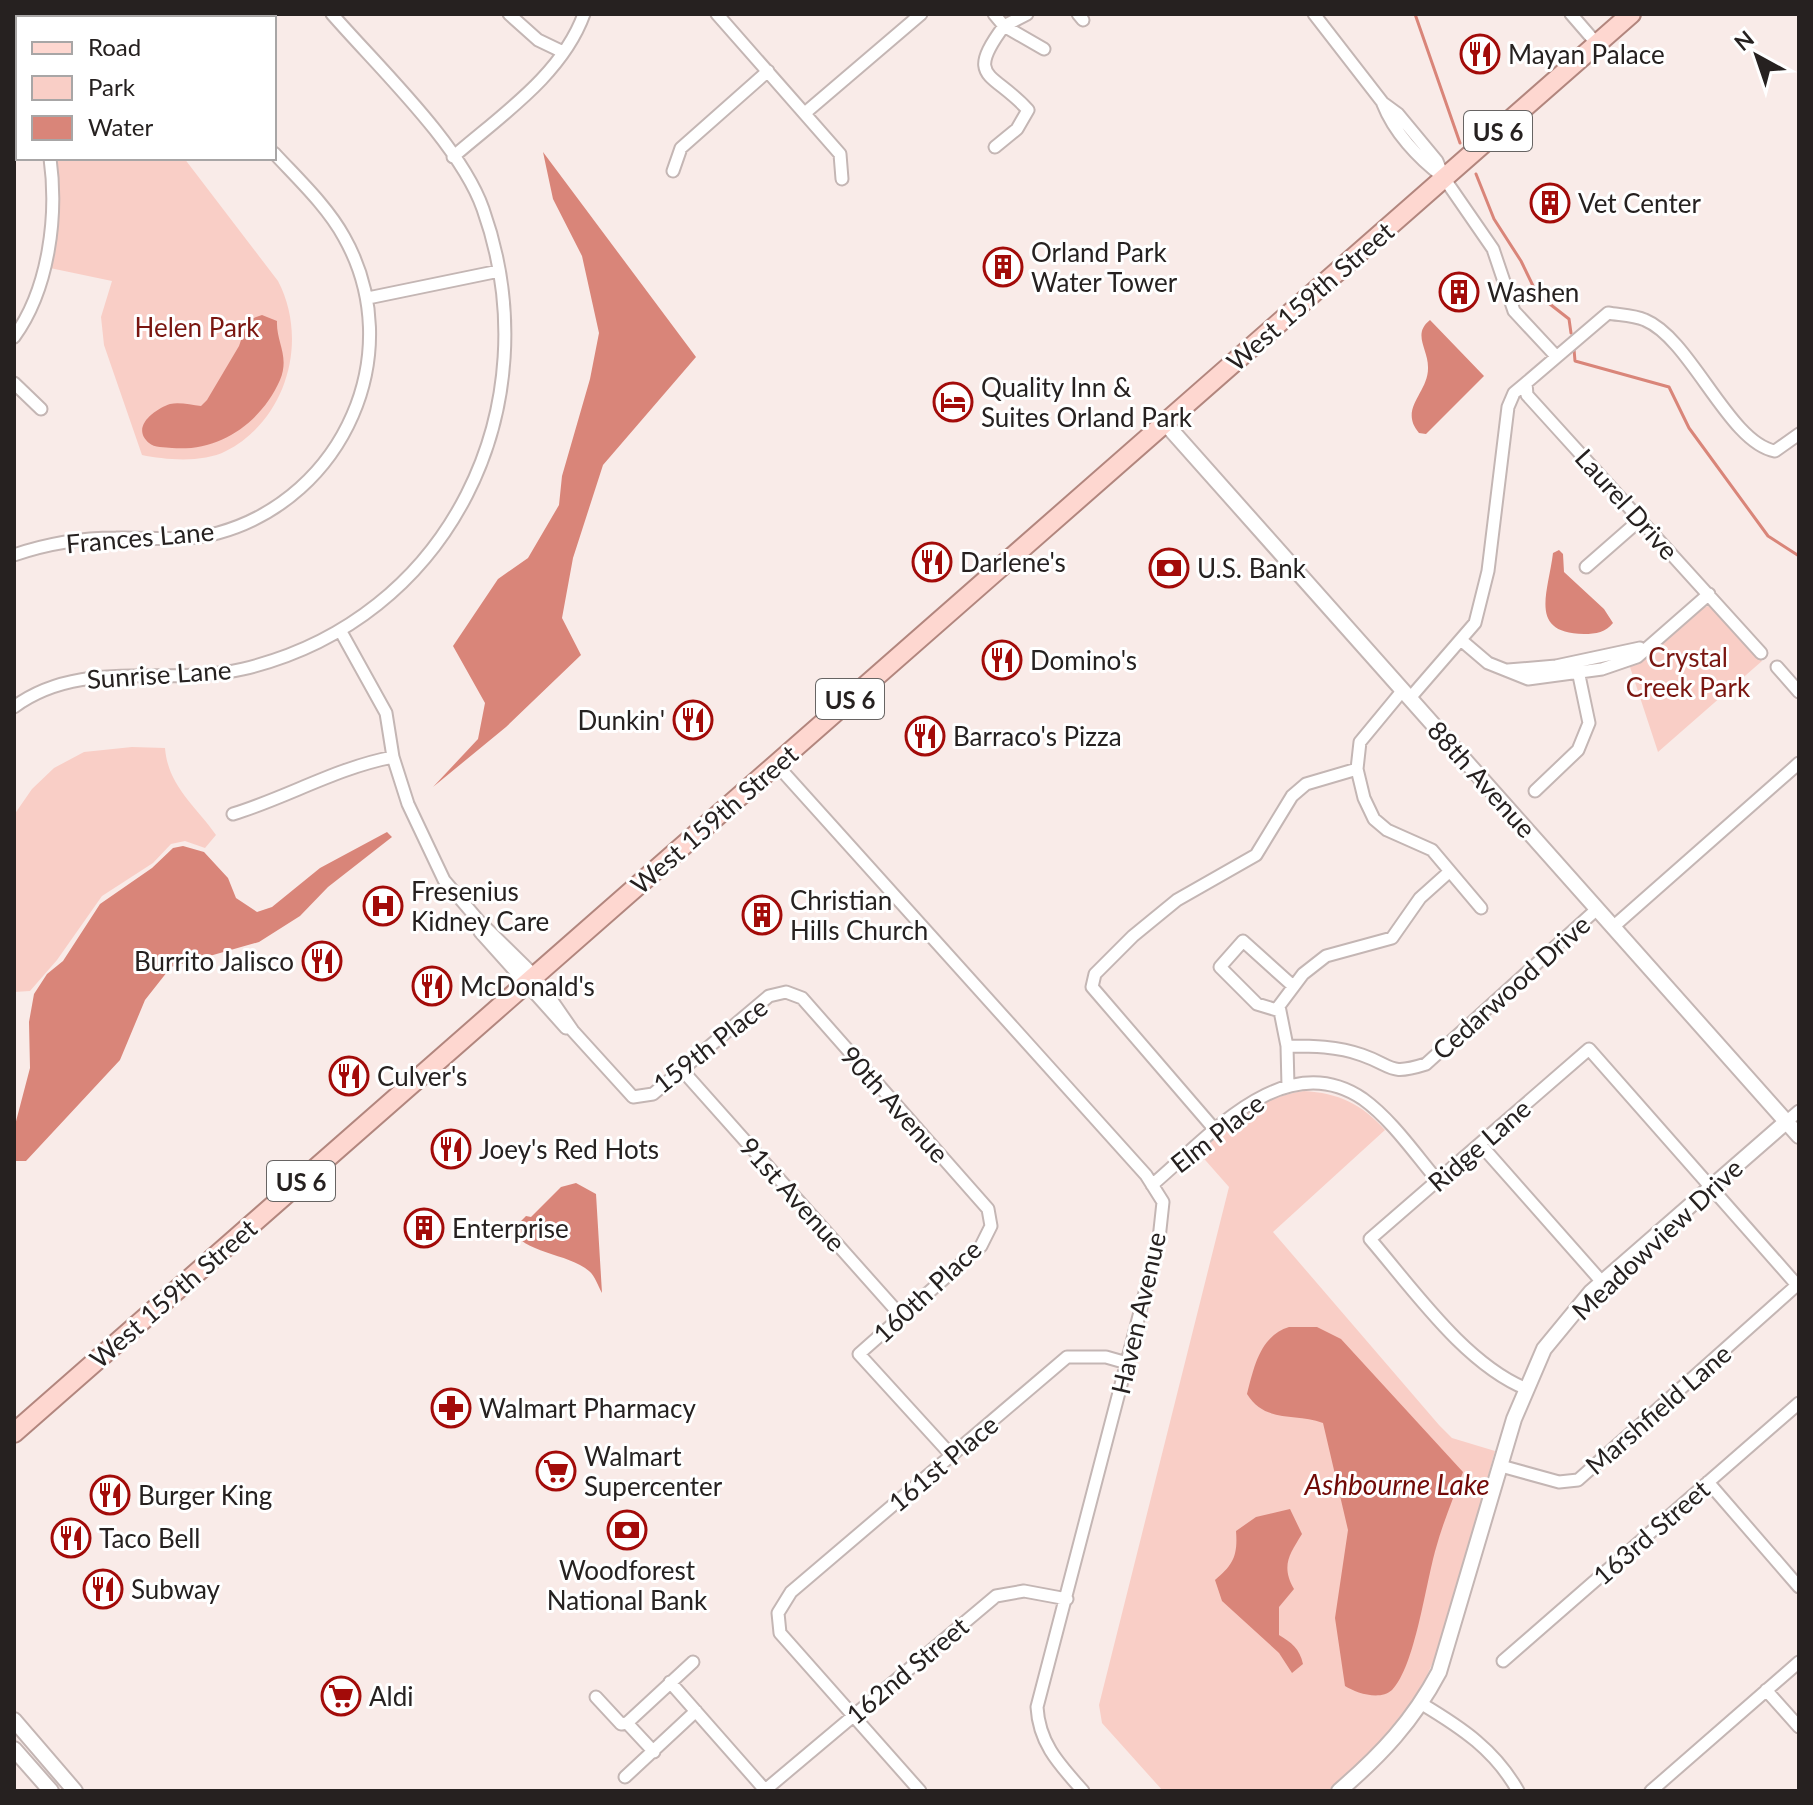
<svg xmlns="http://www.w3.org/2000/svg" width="1813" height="1805" font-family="Lato,sans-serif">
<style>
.green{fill:#f9cec6}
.water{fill:#d98579}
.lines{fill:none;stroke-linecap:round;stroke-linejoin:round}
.stream{stroke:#d98579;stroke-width:3}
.minor-casing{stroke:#c4b6b4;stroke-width:15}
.tertiary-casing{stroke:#c4b6b4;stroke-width:18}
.primary-casing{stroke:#b2867e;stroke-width:22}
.minor{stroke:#fff;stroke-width:11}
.tertiary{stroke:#fff;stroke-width:14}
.primary{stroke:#fed7d0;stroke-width:18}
.labels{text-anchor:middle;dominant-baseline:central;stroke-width:6;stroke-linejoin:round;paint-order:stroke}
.shield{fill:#fff;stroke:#676463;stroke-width:2}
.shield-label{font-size:24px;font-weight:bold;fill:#262120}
.poi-label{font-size:26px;fill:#262120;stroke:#fff;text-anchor:start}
.street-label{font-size:26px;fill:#262120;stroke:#fff}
.park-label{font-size:26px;fill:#7a1610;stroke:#fff}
.water-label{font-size:28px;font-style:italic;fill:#710906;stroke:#fff}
</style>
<rect width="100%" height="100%" fill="#f9ebe8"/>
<!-- green -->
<path class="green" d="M55,158H184L278,281C309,340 287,420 226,451C203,463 166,460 142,455L104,345L101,317L112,281L50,268L59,206Z
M1710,606L1762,661L1658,752L1629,664L1701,607Z
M132,747L165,748C168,786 195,805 216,835L205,848L185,841L171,844L153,863L102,896L57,960L30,991L14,992V815L32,789L54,768L84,752Z
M1304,1091C1338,1093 1362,1104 1385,1130L1273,1232L1439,1425L1452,1438L1495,1451C1473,1527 1451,1649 1406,1712C1384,1743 1356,1766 1328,1791H1163L1102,1723L1099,1705L1229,1187L1199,1153C1232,1124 1259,1097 1304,1091Z"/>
<!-- water -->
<path class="water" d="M543,152L696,357L603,465L573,558L562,618L581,655L506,727L433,787L478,739L485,703L453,646L498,579L528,558L559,505L562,476L590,379L599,333L582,256L553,199Z
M262,315L277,321C276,342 290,356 280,380C261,423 219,452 172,448C165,447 154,448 149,443C130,427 155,409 170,404C180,402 191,405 201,406L207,400L239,346L248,320Z
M1430,320L1484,376L1426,434L1419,433C1398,408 1429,393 1428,367C1428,349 1412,334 1430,320Z
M1559,550L1563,554L1564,572L1604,609L1613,623C1606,632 1596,634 1584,634C1528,633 1548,594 1553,553Z
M387,832L392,837L328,887L300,916L259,942L171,967L145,1000L120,1060L26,1161H16L14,1129L30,1068L29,1022L34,994L47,974L63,961L100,904L152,868L173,848L183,846L204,852L228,878L236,898L257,912L272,907L320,868Z
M576,1183L596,1194L602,1293C598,1286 595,1276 589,1271C568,1253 521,1253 513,1229L526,1216L531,1217L561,1187Z
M1289,1327H1317L1341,1339L1463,1472C1454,1497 1443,1522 1436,1548C1426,1582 1415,1667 1392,1690C1380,1701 1356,1693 1345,1686L1335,1618L1348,1530L1323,1423C1294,1412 1266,1424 1247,1394C1254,1367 1260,1336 1289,1327Z
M1290,1509L1302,1534C1289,1555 1281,1566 1294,1589L1279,1607V1635C1291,1642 1300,1649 1303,1664L1292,1673L1279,1653L1222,1601L1215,1580C1233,1565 1238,1556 1236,1531L1256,1517Z"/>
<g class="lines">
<!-- stream -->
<path class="stream" d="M1415,14L1460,143
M1476,174L1494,219L1521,261L1537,294L1569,319L1571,333
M1574,349L1575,361L1669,387L1689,428L1768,536L1799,556"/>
<defs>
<path id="minor" d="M148,14L151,18
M509,14L538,40L563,52
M717,14L840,154L842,179
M994,14L1004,26L1027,14
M1078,14L1083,20
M1314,14L1383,103L1398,114L1437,161L1444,178L1493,249L1514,311L1555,355
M1571,14L1597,44
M14,61L18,68
M1383,104C1394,132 1418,158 1442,176
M805,113L921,14
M995,147L1017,129L1028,110C993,71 964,80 1004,26L1044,49
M453,157C500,116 562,75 584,14
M673,171L681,148L768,71
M368,298L499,271
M14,337C49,289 58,216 50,158
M14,383L41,409
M14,555C46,544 81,538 116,538C150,537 185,542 218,533C344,498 409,352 344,237C327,206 298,179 274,153
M1586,567L1642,518
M340,630L386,713L393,757L408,804L444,880L479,921L535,976L573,1031L633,1097L653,1094L769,996L786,992L802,998L988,1209L991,1226L981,1246L859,1354L952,1456
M1461,640L1488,663L1528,679L1602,669L1637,657L1709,594
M1761,653L1527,395L1526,383L1608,313C1619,315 1634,315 1645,320C1691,339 1729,443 1775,451L1799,434
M1777,667L1799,692
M1508,670L1556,666L1640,648
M1403,690L1360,742L1357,769L1364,798L1374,819L1387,830L1432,850L1481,908
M1410,698L1475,623L1488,571L1508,407L1514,393L1526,383
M14,707C82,657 166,687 243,669C450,620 553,406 483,209C460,144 378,67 332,14
M776,764L1146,1175L1163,1202L1159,1239L1037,1707C1039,1744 1060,1765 1083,1791
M1535,791L1578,750L1589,723L1577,666
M233,814C288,797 336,768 393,757
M479,921L480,932L566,1028
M1613,927L1799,763
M1280,1011L1257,1004L1220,967L1243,941L1293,986
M1287,1046C1312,1046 1337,1046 1362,1055C1394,1066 1388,1076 1426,1064L1597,909
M683,1071L902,1317
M1288,1086L1287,1046L1279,1006L1303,974L1326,956L1392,938L1420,898L1449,872
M1786,1122L1799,1111
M1216,1131L1092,987L1095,974L1133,936L1177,900L1256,855L1292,796L1306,784L1357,769
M1480,1144L1602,1282
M1152,1185C1207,1139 1284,1045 1363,1099C1392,1120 1415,1154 1438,1181
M1501,1466L1559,1482L1578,1480L1797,1285L1589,1049L1370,1239C1413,1289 1466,1365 1527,1389
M1708,1482L1799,1587
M1503,1661L1799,1403
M670,1682L766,1791
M1766,1690L1799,1727
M596,1697L621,1724L627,1723L693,1662
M1422,1704C1462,1728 1495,1750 1518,1791
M627,1723L654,1752
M625,1777L696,1711
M764,1791L996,1596L1024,1591L1067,1599
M920,1791L780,1633L778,1613L791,1592L1067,1357H1106L1127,1363
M1651,1791L1799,1662"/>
<path id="tertiary" d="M1165,423L1799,1136
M14,1720L75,1791
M14,1749L51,1791
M1339,1791C1381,1755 1413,1721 1439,1672L1514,1419L1544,1349L1591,1292L1786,1122"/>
<path id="primary" d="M14,1433L1631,14"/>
</defs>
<!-- minor casing -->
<use href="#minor" class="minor-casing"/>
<!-- tertiary casing -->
<use href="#tertiary" class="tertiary-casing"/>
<!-- primary casing -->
<use href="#primary" class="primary-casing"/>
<!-- minor -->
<use href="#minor" class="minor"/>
<!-- tertiary -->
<use href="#tertiary" class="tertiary"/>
<!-- primary -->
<use href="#primary" class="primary"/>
</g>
<!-- icons -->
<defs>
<symbol id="restaurant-ring" viewBox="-11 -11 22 22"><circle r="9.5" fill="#fff" stroke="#a30b09" stroke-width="1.5"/><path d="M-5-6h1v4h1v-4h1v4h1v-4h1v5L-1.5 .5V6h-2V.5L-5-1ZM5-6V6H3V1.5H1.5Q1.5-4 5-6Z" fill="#a30b09"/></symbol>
<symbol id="building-ring" viewBox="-11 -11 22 22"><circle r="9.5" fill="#fff" stroke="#a30b09" stroke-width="1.5"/><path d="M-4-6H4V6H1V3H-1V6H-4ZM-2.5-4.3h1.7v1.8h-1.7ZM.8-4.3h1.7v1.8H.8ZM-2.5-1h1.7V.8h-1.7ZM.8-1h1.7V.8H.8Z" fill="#a30b09"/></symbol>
<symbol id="hotel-ring" viewBox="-11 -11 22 22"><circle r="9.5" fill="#fff" stroke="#a30b09" stroke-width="1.5"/><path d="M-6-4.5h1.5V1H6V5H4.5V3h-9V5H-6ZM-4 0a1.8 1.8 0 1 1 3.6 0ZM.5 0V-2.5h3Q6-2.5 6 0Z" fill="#a30b09"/></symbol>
<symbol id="bank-ring" viewBox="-11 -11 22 22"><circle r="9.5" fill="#fff" stroke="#a30b09" stroke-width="1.5"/><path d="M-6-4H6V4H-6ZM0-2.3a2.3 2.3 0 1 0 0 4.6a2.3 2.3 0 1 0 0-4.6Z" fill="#a30b09"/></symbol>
<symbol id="hospital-ring" viewBox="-11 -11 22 22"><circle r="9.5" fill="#fff" stroke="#a30b09" stroke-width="1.5"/><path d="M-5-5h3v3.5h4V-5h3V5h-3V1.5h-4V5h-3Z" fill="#a30b09"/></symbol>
<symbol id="pharmacy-ring" viewBox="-11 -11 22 22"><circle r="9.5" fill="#fff" stroke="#a30b09" stroke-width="1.5"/><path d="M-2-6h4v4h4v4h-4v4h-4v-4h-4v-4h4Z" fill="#a30b09"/></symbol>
<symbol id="supermarket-ring" viewBox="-11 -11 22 22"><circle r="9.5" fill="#fff" stroke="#a30b09" stroke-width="1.5"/><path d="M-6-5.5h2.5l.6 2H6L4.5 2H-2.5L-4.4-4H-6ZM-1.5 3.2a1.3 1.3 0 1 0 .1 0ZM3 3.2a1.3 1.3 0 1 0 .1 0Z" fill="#a30b09"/></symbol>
</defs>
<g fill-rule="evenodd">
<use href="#restaurant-ring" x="1458" y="32" width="44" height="44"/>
<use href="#building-ring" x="1528" y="181" width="44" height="44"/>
<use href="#building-ring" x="981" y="245" width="44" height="44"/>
<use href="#building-ring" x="1437" y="270" width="44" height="44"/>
<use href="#hotel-ring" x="931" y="380" width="44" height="44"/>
<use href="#restaurant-ring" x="910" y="540" width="44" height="44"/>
<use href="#bank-ring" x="1147" y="546" width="44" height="44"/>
<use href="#restaurant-ring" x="980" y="638" width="44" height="44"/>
<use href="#restaurant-ring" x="671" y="698" width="44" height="44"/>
<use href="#restaurant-ring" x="903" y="714" width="44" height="44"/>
<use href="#hospital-ring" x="361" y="884" width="44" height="44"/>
<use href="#building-ring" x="740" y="893" width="44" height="44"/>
<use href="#restaurant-ring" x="300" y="939" width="44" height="44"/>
<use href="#restaurant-ring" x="410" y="964" width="44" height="44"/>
<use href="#restaurant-ring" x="327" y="1054" width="44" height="44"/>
<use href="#restaurant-ring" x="429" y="1127" width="44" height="44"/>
<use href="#building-ring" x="402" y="1206" width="44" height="44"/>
<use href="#pharmacy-ring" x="429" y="1386" width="44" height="44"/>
<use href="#supermarket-ring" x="534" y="1449" width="44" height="44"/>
<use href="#restaurant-ring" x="88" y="1473" width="44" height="44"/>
<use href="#bank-ring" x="605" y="1508" width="44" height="44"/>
<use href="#restaurant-ring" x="49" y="1516" width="44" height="44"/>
<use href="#restaurant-ring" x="81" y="1567" width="44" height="44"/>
<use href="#supermarket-ring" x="319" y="1674" width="44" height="44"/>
</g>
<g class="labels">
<!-- shield labels -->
<g class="shield">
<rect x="1464" y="111" width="68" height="40" rx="6"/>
<rect x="816" y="679" width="68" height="40" rx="6"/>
<rect x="267" y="1161" width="68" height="40" rx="6"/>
</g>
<g class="shield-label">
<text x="1498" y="131">US 6</text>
<text x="850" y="699">US 6</text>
<text x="301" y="1181">US 6</text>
</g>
<!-- poi labels -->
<g class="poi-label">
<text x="1508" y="54">Mayan Palace</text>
<text x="1578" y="203">Vet Center</text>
<text x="1031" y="252">Orland Park<tspan x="1031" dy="30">Water Tower</tspan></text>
<text x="1487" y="292">Washen</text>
<text x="981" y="387">Quality Inn &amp;<tspan x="981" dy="30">Suites Orland Park</tspan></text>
<text x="960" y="562">Darlene's</text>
<text x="1197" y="568">U.S. Bank</text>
<text x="1030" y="660">Domino's</text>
<text x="665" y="720" text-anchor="end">Dunkin'</text>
<text x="953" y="736">Barraco's Pizza</text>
<text x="411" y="891">Fresenius<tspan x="411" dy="30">Kidney Care</tspan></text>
<text x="790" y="900">Christian<tspan x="790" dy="30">Hills Church</tspan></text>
<text x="294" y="961" text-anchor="end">Burrito Jalisco</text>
<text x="460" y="986">McDonald's</text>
<text x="377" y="1076">Culver's</text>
<text x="479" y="1149">Joey's Red Hots</text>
<text x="452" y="1228">Enterprise</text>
<text x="479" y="1408">Walmart Pharmacy</text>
<text x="584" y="1456">Walmart<tspan x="584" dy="30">Supercenter</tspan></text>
<text x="138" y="1495">Burger King</text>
<text x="99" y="1538">Taco Bell</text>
<text x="627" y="1570" text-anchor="middle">Woodforest<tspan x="627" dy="30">National Bank</tspan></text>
<text x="131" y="1589">Subway</text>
<text x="369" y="1696">Aldi</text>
</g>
<!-- street labels -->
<g class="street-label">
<text transform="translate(1310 296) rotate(-41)">West 159th Street</text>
<text transform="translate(1627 504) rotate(48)">Laurel Drive</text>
<text transform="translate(140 537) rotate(-5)">Frances Lane</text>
<text transform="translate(159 674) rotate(-4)">Sunrise Lane</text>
<text transform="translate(1482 779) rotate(48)">88th Avenue</text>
<text transform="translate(714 819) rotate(-41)">West 159th Street</text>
<text transform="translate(1511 987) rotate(-42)">Cedarwood Drive</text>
<text transform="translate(710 1045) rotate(-38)">159th Place</text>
<text transform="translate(895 1104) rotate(48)">90th Avenue</text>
<text transform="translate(1217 1133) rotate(-38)">Elm Place</text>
<text transform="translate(1479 1145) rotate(-41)">Ridge Lane</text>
<text transform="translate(793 1194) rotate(48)">91st Avenue</text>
<text transform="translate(1657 1239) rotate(-43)">Meadowview Drive</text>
<text transform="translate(927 1291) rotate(-43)">160th Place</text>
<text transform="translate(173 1293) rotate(-41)">West 159th Street</text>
<text transform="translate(1138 1313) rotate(-77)">Haven Avenue</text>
<text transform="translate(1658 1409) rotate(-41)">Marshfield Lane</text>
<text transform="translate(943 1463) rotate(-40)">161st Place</text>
<text transform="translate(1651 1532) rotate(-41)">163rd Street</text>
<text transform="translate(907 1670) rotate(-40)">162nd Street</text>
</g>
<!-- park labels -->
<g class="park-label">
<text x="197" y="327">Helen Park</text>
<text x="1688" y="657">Crystal<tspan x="1688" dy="30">Creek Park</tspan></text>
</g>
<!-- water labels -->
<g class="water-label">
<text x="1397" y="1484">Ashbourne Lake</text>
</g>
</g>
<!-- border -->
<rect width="1813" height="1805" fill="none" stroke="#262120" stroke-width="32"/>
<!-- legend -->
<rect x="16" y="16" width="260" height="144" fill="#ffffff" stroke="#a8a6a6" stroke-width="2"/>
<rect x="32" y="42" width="40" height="12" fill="#fed7d0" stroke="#a8a6a6" stroke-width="2"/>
<text x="88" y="56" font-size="24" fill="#262120">Road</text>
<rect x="32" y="76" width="40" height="24" fill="#f9cec6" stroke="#a8a6a6" stroke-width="2"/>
<text x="88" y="96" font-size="24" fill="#262120">Park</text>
<rect x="32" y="116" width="40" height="24" fill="#d98579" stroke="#a8a6a6" stroke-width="2"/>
<text x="88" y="136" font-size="24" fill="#262120">Water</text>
<!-- north arrow -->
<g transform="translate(1757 56) rotate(320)" stroke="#ffffff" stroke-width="6" paint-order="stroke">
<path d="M0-6L14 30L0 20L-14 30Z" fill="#262120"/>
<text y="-12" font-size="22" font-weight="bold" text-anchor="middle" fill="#262120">N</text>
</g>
</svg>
